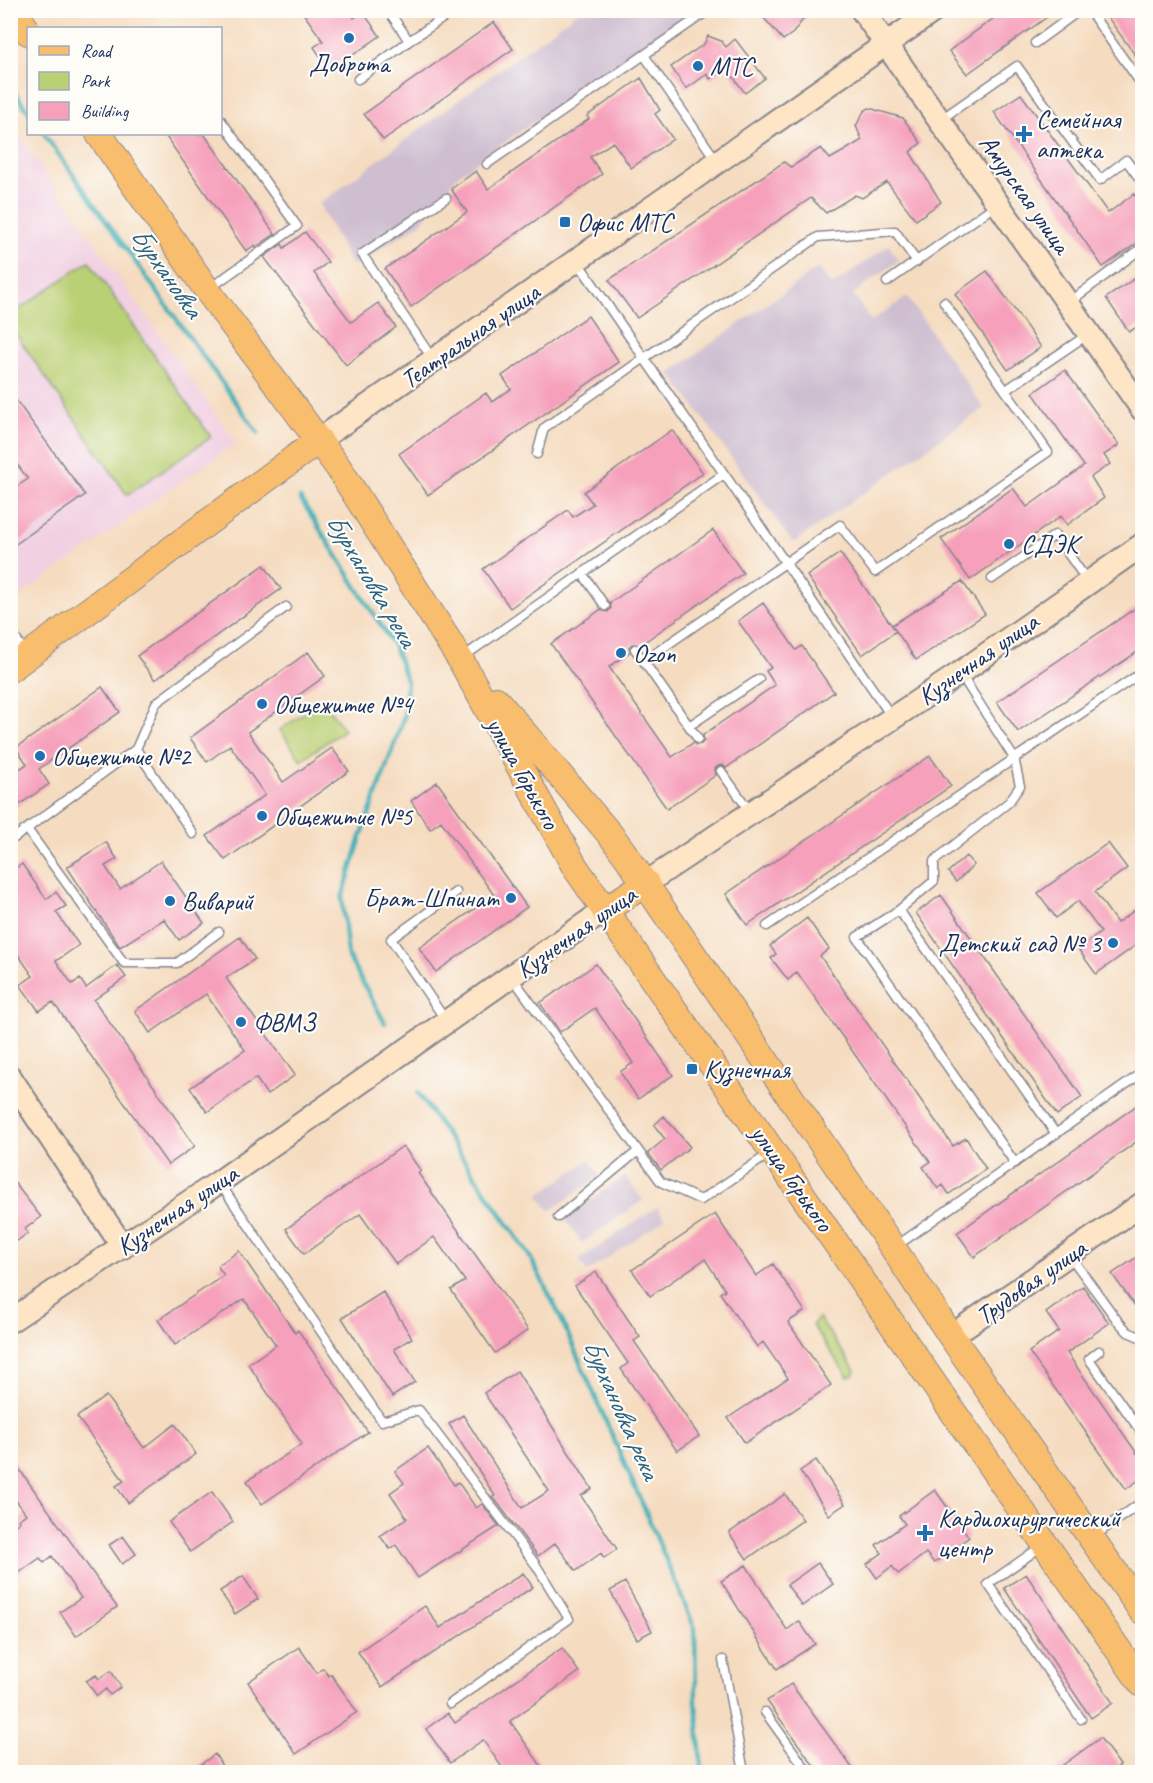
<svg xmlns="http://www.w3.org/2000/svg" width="1153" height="1783" font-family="Caveat,sans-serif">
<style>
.built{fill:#f1d0e2}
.industrial{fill:#cebed0}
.green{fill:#bad075;stroke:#6a806a;stroke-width:1.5}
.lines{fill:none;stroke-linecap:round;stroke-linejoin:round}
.stream{stroke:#3cadb5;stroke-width:4.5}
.building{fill:#f6a0bb}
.lane-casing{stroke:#88868f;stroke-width:11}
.secondary-casing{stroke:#88868f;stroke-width:26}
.primary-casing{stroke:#88868f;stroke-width:28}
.lane{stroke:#fff;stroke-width:8}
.secondary{stroke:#fde5c5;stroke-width:22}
.primary{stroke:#f9be6d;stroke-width:26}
.poi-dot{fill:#1f6fb2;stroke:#fdfcf7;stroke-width:2}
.labels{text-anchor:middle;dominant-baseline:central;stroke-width:4.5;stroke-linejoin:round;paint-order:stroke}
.poi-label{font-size:26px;fill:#1b2f5e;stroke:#fdfcf7;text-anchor:start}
.street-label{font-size:26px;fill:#1b2f5e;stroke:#fdfcf7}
.water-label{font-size:27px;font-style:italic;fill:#286181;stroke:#fdfcf7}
</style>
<rect width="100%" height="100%" fill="#fdfcf7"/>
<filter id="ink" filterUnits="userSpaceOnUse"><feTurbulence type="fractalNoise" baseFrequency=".0167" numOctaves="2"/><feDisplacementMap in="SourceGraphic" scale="12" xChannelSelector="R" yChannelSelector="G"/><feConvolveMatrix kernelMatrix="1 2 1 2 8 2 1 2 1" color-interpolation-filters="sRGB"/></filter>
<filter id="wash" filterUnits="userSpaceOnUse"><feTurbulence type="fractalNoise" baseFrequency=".008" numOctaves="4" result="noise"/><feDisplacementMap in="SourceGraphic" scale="24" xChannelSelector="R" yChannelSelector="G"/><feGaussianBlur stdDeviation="1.35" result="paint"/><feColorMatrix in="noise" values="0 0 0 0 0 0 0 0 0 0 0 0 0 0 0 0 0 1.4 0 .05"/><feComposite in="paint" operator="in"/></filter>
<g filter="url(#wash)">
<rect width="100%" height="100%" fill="#f5dcc0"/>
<!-- built -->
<path class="built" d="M10,123L236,443L11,602H10Z"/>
<!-- industrial -->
<path class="industrial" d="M579,11H692L458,175L420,224L352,266L319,204Z
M889,245L898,261L853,294L871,321L907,297L984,408L793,543L670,373L818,268L832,286Z
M589,1160L600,1176L550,1211L538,1195Z
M625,1176L643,1200L582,1243L565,1219Z
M657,1207L665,1219L587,1272L579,1260Z"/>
<!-- green -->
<path class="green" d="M89,261L211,437L127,495L11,327V315Z
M323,700L344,730L301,760L280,730Z
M819,1318L855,1370L853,1375L848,1377L812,1325Z"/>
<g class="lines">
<!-- stream -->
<path class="stream" d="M10,86L28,111
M44,134L258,433
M300,498L394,646L407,682L404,717L360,840L342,898L348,956L385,1023
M418,1093L529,1255L559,1314L648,1517L695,1629L696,1702L702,1772"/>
</g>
<g id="blocks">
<!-- building -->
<path class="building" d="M301,10H349L354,18L363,12L380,36L330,71L314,47L323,41Z
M757,10H810L793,33L783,40Z
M1005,10H1057L967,74L949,51Z
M1112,10H1143V66L1106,15Z
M494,22L513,49L383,140L364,114Z
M708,36L721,41L726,47L735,39L765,78L745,93L726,67L710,79L707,74L686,89L671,67L704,44Z
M641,78L660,110L655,114L673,139L631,168L613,142L590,157L602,174L411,307L385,269L467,212L451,189L476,171L488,189L589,119L587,116Z
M1021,94L1108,213L1134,194L1143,207V239L1103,267L994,112Z
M869,108L903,118L921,143L910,152L941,202L916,220L887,182L862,198L855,195L826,213L811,198L637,318L609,280L784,162L791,167L821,148L830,159L844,151L862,140L856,126L864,111Z
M164,134H204L275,234L256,247L255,245L246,251Z
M305,232L328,262L314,273L351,322L378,303L396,327L346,365L264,257L282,244L284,248Z
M987,271L1041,347L1008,370L955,294Z
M1134,279L1143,290V323L1129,332L1106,298Z
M588,316L619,362L428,495L399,454L486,393L492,402L511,389L502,376Z
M1065,370L1119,445L1104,455L1110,464L1091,477L1104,498L1067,525L1061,516L970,580L941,539L1013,488L1027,507L1084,466L1033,393Z
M10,392L85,495L10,548V491L28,479L10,455Z
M672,430L703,473L510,608L483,569L568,510L573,517L593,504L584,492Z
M713,530L743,573L640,645L632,644L629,647L630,652L609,667L672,757L693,743L696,745L701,744L704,741L703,735L775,685L766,671L771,668L738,621L763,603L796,650L802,646L834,692L726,768L723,765L718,766L715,769L716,775L667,809L551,644L600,610L608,612L611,608L610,603Z
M840,553L896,631L862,655L807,576Z
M264,565L281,589L155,680L137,656Z
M962,581L985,614L916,660L892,625Z
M1143,603V648L1018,732L997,702Z
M308,652L325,676L248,732L283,782L332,748L349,771L225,860L207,836L265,795L230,745L207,762L190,738Z
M102,687L120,712L39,769L49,784L10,811V775L27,764L16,748Z
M930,756L951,786L747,925L726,894Z
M437,782L527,907L436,972L419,948L494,895L441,821L430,829L411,801Z
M106,842L117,859L105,866L120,889L161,861L204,923L179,940L164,919L120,947L67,867Z
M1108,843L1127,868L1095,892L1117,923L1143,904V940L1096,974L1078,949L1101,932L1078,901L1056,918L1038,893Z
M966,856L974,865L956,882L948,872Z
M22,864L46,899L56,892L66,906L56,912L79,945L56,961L72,984L80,979L86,988L117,965L126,977L94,1000L195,1146L168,1165L53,1002L39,1011L20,985L33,976L10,943V872Z
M941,895L1082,1097L1057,1115L916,913Z
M807,918L829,949L820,956L953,1146L966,1138L986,1169L949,1194L943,1185L938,1189L923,1167L930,1162L797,972L788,980L771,958L776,954L770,946Z
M240,937L255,959L226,978L295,1075L267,1095L256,1078L207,1112L190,1088L245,1050L206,994L150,1033L135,1011Z
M596,964L673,1075L638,1099L620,1072L633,1063L595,1008L560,1032L540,1003Z
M1143,1101V1137L974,1257L957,1233Z
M664,1116L690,1147L661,1170L648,1153L665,1139L654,1125Z
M403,1146L421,1171L418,1173L528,1330L495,1353L451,1290L465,1281L434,1237L396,1264L360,1214L304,1254L286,1229Z
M10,1177L41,1217L25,1229L28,1233L10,1246Z
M715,1214L756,1276L773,1264L805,1311L788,1322L831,1385L745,1443L728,1418L788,1378L763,1342L757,1347L720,1293L725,1290L705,1259L650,1296L632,1270Z
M239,1251L295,1333L298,1330L368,1432L262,1504L247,1481L302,1444L248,1364L276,1345L244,1299L175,1345L158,1320L224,1275L217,1266Z
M1143,1253V1299L1134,1305L1112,1274Z
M596,1272L640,1337L634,1341L699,1436L677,1451L621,1369L628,1363L575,1286Z
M1083,1286L1109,1323L1067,1353L1143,1462V1477L1126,1489L1029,1352L1059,1331L1046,1313Z
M383,1292L412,1338L394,1349L415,1382L392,1397L342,1318Z
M517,1371L592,1489L581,1496L617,1549L604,1558L601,1553L576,1571L555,1543L538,1556L493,1497L495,1496L449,1424L463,1415L522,1508L549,1491L484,1393Z
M106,1396L144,1448L175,1424L196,1454L128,1503L116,1486L124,1481L77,1417Z
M428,1448L454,1485L458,1482L476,1508L482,1504L499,1526L418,1578L396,1545L390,1549L380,1536L407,1518L390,1493L404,1483L395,1471Z
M10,1456L117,1607L76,1636L60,1612L81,1598L52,1556L44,1563L40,1558L10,1579V1529L20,1522L18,1520L26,1514L10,1492Z
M816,1460L845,1504L829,1515L800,1471Z
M935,1490L969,1537L934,1563L926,1553L898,1574L892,1566L877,1578L867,1564L882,1553L876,1545L905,1524L899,1516Z
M212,1492L233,1522L190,1552L169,1522Z
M785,1494L803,1520L747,1559L729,1533Z
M123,1536L136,1554L122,1564L109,1545Z
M818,1563L833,1584L802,1606L787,1585Z
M746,1565L787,1630L799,1621L815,1644L777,1669L721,1581Z
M523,1573L533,1587L382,1687L358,1652L425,1606L440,1628Z
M1026,1574L1113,1703L1091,1718L1004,1588Z
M243,1576L258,1599L235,1614L220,1591Z
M625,1582L652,1631L637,1639L610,1591Z
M299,1647L317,1673L323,1668L329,1676L331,1674L357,1712L296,1754L248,1682Z
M562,1648L579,1672L510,1721L546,1773H506L483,1740L450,1763L426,1729L448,1713L455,1723Z
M111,1671L121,1687L110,1695L106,1689L97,1696L86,1681L96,1675L99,1679Z
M791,1684L856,1773H819L767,1701Z
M1100,1738L1120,1765L1110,1773H1052Z
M215,1754L226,1773H189Z"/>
</g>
</g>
<g filter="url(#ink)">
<use href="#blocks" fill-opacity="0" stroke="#88868f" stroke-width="1.5"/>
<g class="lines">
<defs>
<path id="lane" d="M1089,10L1142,85
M409,41L455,10
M1035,43L1080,10
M644,55L709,10
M358,79L409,41L388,10
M940,120L1017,66L1100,180L1126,160L1142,182
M487,164L644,55L716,160
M577,261L892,717
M887,282L997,204
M210,288L297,226L220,119
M1068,303L1142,248
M432,358L362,254L446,198
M1006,390L1087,335
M537,454L544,428L818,237L895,231L917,262
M582,573L605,606
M992,579L1055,535L1088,582
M10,631L26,653
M635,649L698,739
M463,657L724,474
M644,661L840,525L875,572L1048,452L944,302
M960,673L1014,758L1020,786L1009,802L934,861V881L899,910L857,937L1015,1163
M689,726L759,679
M136,749L193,834
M721,771L751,813
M27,829L124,963H177L219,932
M10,841L136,749L156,703L286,607
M899,910L1056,1134
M767,926L1135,677
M512,977L661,1182L701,1200L769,1154
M446,1021L391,939L456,892
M219,1182L382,1421L419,1410L536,1565L569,1619L450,1704
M558,1217L638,1151
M895,1247L1142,1073
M1070,1256L1117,1320L1128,1332L1142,1338
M1099,1351L1089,1359L1142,1433
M1094,1536L1142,1502
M1042,1546L988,1584L1081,1719
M723,1660L744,1772
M765,1712L808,1772"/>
<path id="secondary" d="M862,10L1142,409
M319,440L935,10
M646,883L960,673L1142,545
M10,1077L123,1247
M10,1321L219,1182L605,910
M951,1336L1142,1204"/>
<path id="primary" d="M14,10L28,32
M99,134L207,290L338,467L460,659L575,867L1142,1684
M10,669L319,440
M496,700L613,838L627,857L893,1248L951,1336L1142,1611
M605,910L646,883"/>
</defs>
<!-- lane casing -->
<use href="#lane" class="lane-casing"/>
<!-- secondary casing -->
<use href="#secondary" class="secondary-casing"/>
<!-- primary casing -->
<use href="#primary" class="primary-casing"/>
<!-- lane -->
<use href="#lane" class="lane"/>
<!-- secondary -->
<use href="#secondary" class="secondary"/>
<!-- primary -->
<use href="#primary" class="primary"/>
</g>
</g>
<!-- markers -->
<g class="poi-dot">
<circle cx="349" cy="38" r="6"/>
<circle cx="698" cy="66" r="6"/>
<path d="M1021 125h6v6h6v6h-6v6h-6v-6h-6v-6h6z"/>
<rect x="559" y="216" width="12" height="12" rx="3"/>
<circle cx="1009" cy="544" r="6"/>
<circle cx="621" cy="653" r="6"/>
<circle cx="262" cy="704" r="6"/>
<circle cx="40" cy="756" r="6"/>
<circle cx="262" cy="816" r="6"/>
<circle cx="511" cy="898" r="6"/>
<circle cx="170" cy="901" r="6"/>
<circle cx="1113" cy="943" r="6"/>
<circle cx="241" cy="1022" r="6"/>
<rect x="686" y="1063" width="12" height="12" rx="3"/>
<path d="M922 1524h6v6h6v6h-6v6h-6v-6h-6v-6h6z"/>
</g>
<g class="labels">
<!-- poi labels -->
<g class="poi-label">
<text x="349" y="63" text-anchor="middle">Доброта</text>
<text x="710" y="66">МТС</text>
<text x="1036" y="119">Семейная<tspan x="1036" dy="30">аптека</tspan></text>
<text x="577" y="222">Офис МТС</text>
<text x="1021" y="544">СДЭК</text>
<text x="633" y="653">Ozon</text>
<text x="274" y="704">Общежитие №4</text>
<text x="52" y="756">Общежитие №2</text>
<text x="274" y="816">Общежитие №5</text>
<text x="499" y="898" text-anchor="end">Брат-Шпинат</text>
<text x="182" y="901">Виварий</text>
<text x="1101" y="943" text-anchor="end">Детский сад № 3</text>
<text x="253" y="1022">ФВМЗ</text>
<text x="704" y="1069">Кузнечная</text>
<text x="938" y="1518">Кардиохирургический<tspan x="938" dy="30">центр</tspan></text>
</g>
<!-- street labels -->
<g class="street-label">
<text transform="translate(1025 194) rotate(55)">Амурская улица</text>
<text transform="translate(470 336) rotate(-35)">Театральная улица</text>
<text transform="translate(978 659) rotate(-35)">Кузнечная улица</text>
<text transform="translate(523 773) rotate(61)">улица Горького</text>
<text transform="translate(576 932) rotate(-35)">Кузнечная улица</text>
<text transform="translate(792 1178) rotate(55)">улица Горького</text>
<text transform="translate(177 1210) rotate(-34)">Кузнечная улица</text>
<text transform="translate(1031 1282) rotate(-35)">Трудовая улица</text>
</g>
<!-- water labels -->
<g class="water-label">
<text transform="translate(167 272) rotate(55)">Бурхановка</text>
<text transform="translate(372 580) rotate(59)">Бурхановка река</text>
<text transform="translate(622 1409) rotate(66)">Бурхановка река</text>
</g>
</g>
<!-- margin -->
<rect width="1153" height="1783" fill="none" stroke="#fdfcf7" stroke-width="36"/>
<!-- legend -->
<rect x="27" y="27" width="195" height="108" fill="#fdfcf7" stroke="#a3aaba" stroke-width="1.5"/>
<rect x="39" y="46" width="30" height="9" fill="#f9be6d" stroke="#a3aaba" stroke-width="1.5"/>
<text x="81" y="57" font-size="18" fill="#1b2f5e">Road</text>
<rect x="39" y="72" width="30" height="18" fill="#bad075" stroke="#a3aaba" stroke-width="1.5"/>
<text x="81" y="87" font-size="18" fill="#1b2f5e">Park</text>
<rect x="39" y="102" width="30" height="18" fill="#f6a0bb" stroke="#a3aaba" stroke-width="1.5"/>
<text x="81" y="117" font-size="18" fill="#1b2f5e">Building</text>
</svg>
